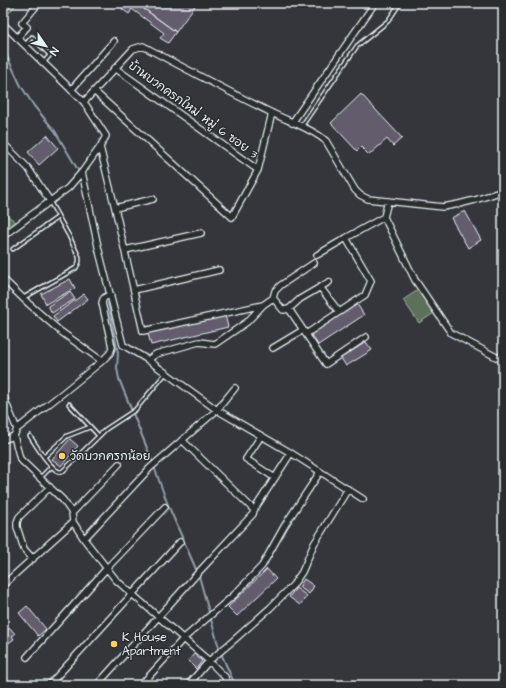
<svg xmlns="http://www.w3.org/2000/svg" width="506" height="688" font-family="'Architects Daughter','Playpen Sans Thai',sans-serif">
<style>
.grass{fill:#5b705a;stroke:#a2b0a9}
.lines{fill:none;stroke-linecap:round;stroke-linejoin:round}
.stream{stroke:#929ea9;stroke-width:2}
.building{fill:#635c6d;stroke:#e8f1f8}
.lane-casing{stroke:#e8f1f8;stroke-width:5.5}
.street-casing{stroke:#e8f1f8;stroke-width:8}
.lane{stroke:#2a2d2e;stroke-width:2.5}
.street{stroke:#2a2d2e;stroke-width:5.5}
.poi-dot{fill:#ffd166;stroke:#2a2d2e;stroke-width:1.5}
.labels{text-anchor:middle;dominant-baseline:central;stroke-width:3;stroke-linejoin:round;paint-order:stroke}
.street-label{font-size:12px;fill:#e8f1f8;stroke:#2a2d2e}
.poi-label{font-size:12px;fill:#e8f1f8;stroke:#2a2d2e;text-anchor:start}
</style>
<rect width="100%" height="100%" fill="#35363b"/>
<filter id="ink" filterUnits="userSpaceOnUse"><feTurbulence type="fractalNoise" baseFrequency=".025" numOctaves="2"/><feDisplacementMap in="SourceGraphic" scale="8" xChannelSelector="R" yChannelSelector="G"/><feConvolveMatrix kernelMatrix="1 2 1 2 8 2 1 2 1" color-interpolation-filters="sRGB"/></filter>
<g filter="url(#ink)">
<!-- grass -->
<path class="grass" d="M3,3H17L5,18L3,13Z
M3,212L16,222L3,234Z
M418,290L434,313L419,323L403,300Z"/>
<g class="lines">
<!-- stream -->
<path class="stream" d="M3,48L21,86L34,106L55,131L78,170
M108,303L118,353L117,368L119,379L149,453L168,505L199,576L217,641L223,658L235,685"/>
</g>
<!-- building -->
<path class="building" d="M126,3H136L176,32L168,43L160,38L164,33L132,9L129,14L122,9Z
M136,3H197L176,32Z
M361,94L402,138L393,146L387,139L369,155L361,147L357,151L331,123Z
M47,135L58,148L39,165L28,152Z
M465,211L481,240L468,248L451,218Z
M70,279L75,288L46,304L41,294Z
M70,292L75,299L52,313L48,306Z
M84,294L88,299L57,322L53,316Z
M357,304L364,315L318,345L311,334Z
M225,315L228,327L151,345L148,333Z
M366,342L372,350L346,366L341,358Z
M3,420L8,430L3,433Z
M70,439L78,446L61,466L52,459Z
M267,569L276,579L237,616L228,607Z
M304,579L314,586L309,594L299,587Z
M296,588L307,596L300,605L289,597Z
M27,606L46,629L38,636L19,613Z
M10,628L15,634L12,636L14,639L3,647V633Z
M194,654L202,661L196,669L188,661Z"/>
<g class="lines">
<defs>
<path id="lane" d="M25,45L32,37L50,55L44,62
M301,127L357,46L388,21L400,3
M13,249L58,217
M23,298L76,268L79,262V257L69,236L50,202
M69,404L99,436
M30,436C36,445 47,464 56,470C59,472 60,472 63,471L106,429L135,410L166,373
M44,457L67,436L90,427
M40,478L52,466"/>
<path id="street" d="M3,24L84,102L106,136L100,147L82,172L68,188L3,236
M17,38L27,27L22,23L39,3
M115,68L258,170
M71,90L114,41
M94,91L232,217L258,170L272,113
M84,102L133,49L143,46C186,69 229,92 272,113C290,122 311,128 326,141L355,190L360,195L368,199L443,207L459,204L475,200L503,191
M292,123L375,3
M3,143L28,168L50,201
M100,147L115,208L143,331L263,305L273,298
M82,172L99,251L123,345L148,360L217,410L291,453L363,499
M115,208L153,199
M384,217L415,280L451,333L500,359L503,353
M125,250L201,233
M317,255L346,238
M3,279L29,304L60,331L102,361
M320,287L339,312
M134,290L219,270
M111,295C106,296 103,297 102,303L112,347L110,353L102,361L64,392L17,429L14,436L20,459L63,500L72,513L73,522L84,539L116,580L209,661L225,677L227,685
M273,298L283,310L289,309L326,364L366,337
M273,298L275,291L281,285L314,263
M289,309L300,299L329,282
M306,334L365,295L371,281L346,238L384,217L388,201
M273,348L303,330
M148,360L156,354L199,342L215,344L247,322L263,305
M3,392L6,403L17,429
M261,436L246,459L275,478
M3,440L14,436
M182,440L254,510
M72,513L119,464
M84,539L150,468L217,410L235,388
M33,559L24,549L17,527V522L19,517L50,487
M3,585L73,522
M27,657L107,568L165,507
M3,679V680
M50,684L180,542
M97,685L196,575L253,514L254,510L291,453
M141,685L183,639L234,595L262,566L285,525L320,472
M188,685L209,661L234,640L270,608L293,585L302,572L314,544L348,489"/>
</defs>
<!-- lane casing -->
<use href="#lane" class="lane-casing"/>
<!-- street casing -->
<use href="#street" class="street-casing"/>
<!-- lane -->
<use href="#lane" class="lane"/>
<!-- street -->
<use href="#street" class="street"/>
</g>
</g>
<!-- markers -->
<g class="poi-dot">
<circle cx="62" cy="456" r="4"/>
<circle cx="114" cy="644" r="4"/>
</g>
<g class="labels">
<!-- street labels -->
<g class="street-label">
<text transform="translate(193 110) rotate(36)">บ้านบวกครกใหม่ หมู่ 6 ซอย 3</text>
</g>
<!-- poi labels -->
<g class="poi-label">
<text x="70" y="456">วัดบวกครกน้อย</text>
<text x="122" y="637">K House<tspan x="122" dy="14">Apartment</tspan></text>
</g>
</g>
<!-- margin -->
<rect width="506" height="688" fill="none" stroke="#2a2d2e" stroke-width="16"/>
<rect x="8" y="8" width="490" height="672" fill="none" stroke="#e8f1f8" stroke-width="1.5" filter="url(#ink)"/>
<!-- north arrow -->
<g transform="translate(46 46) rotate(124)" stroke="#2a2d2e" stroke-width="3" paint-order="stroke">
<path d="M0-3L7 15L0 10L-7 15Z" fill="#e8f1f8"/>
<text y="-6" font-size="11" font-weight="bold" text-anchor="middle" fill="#e8f1f8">N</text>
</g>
</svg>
